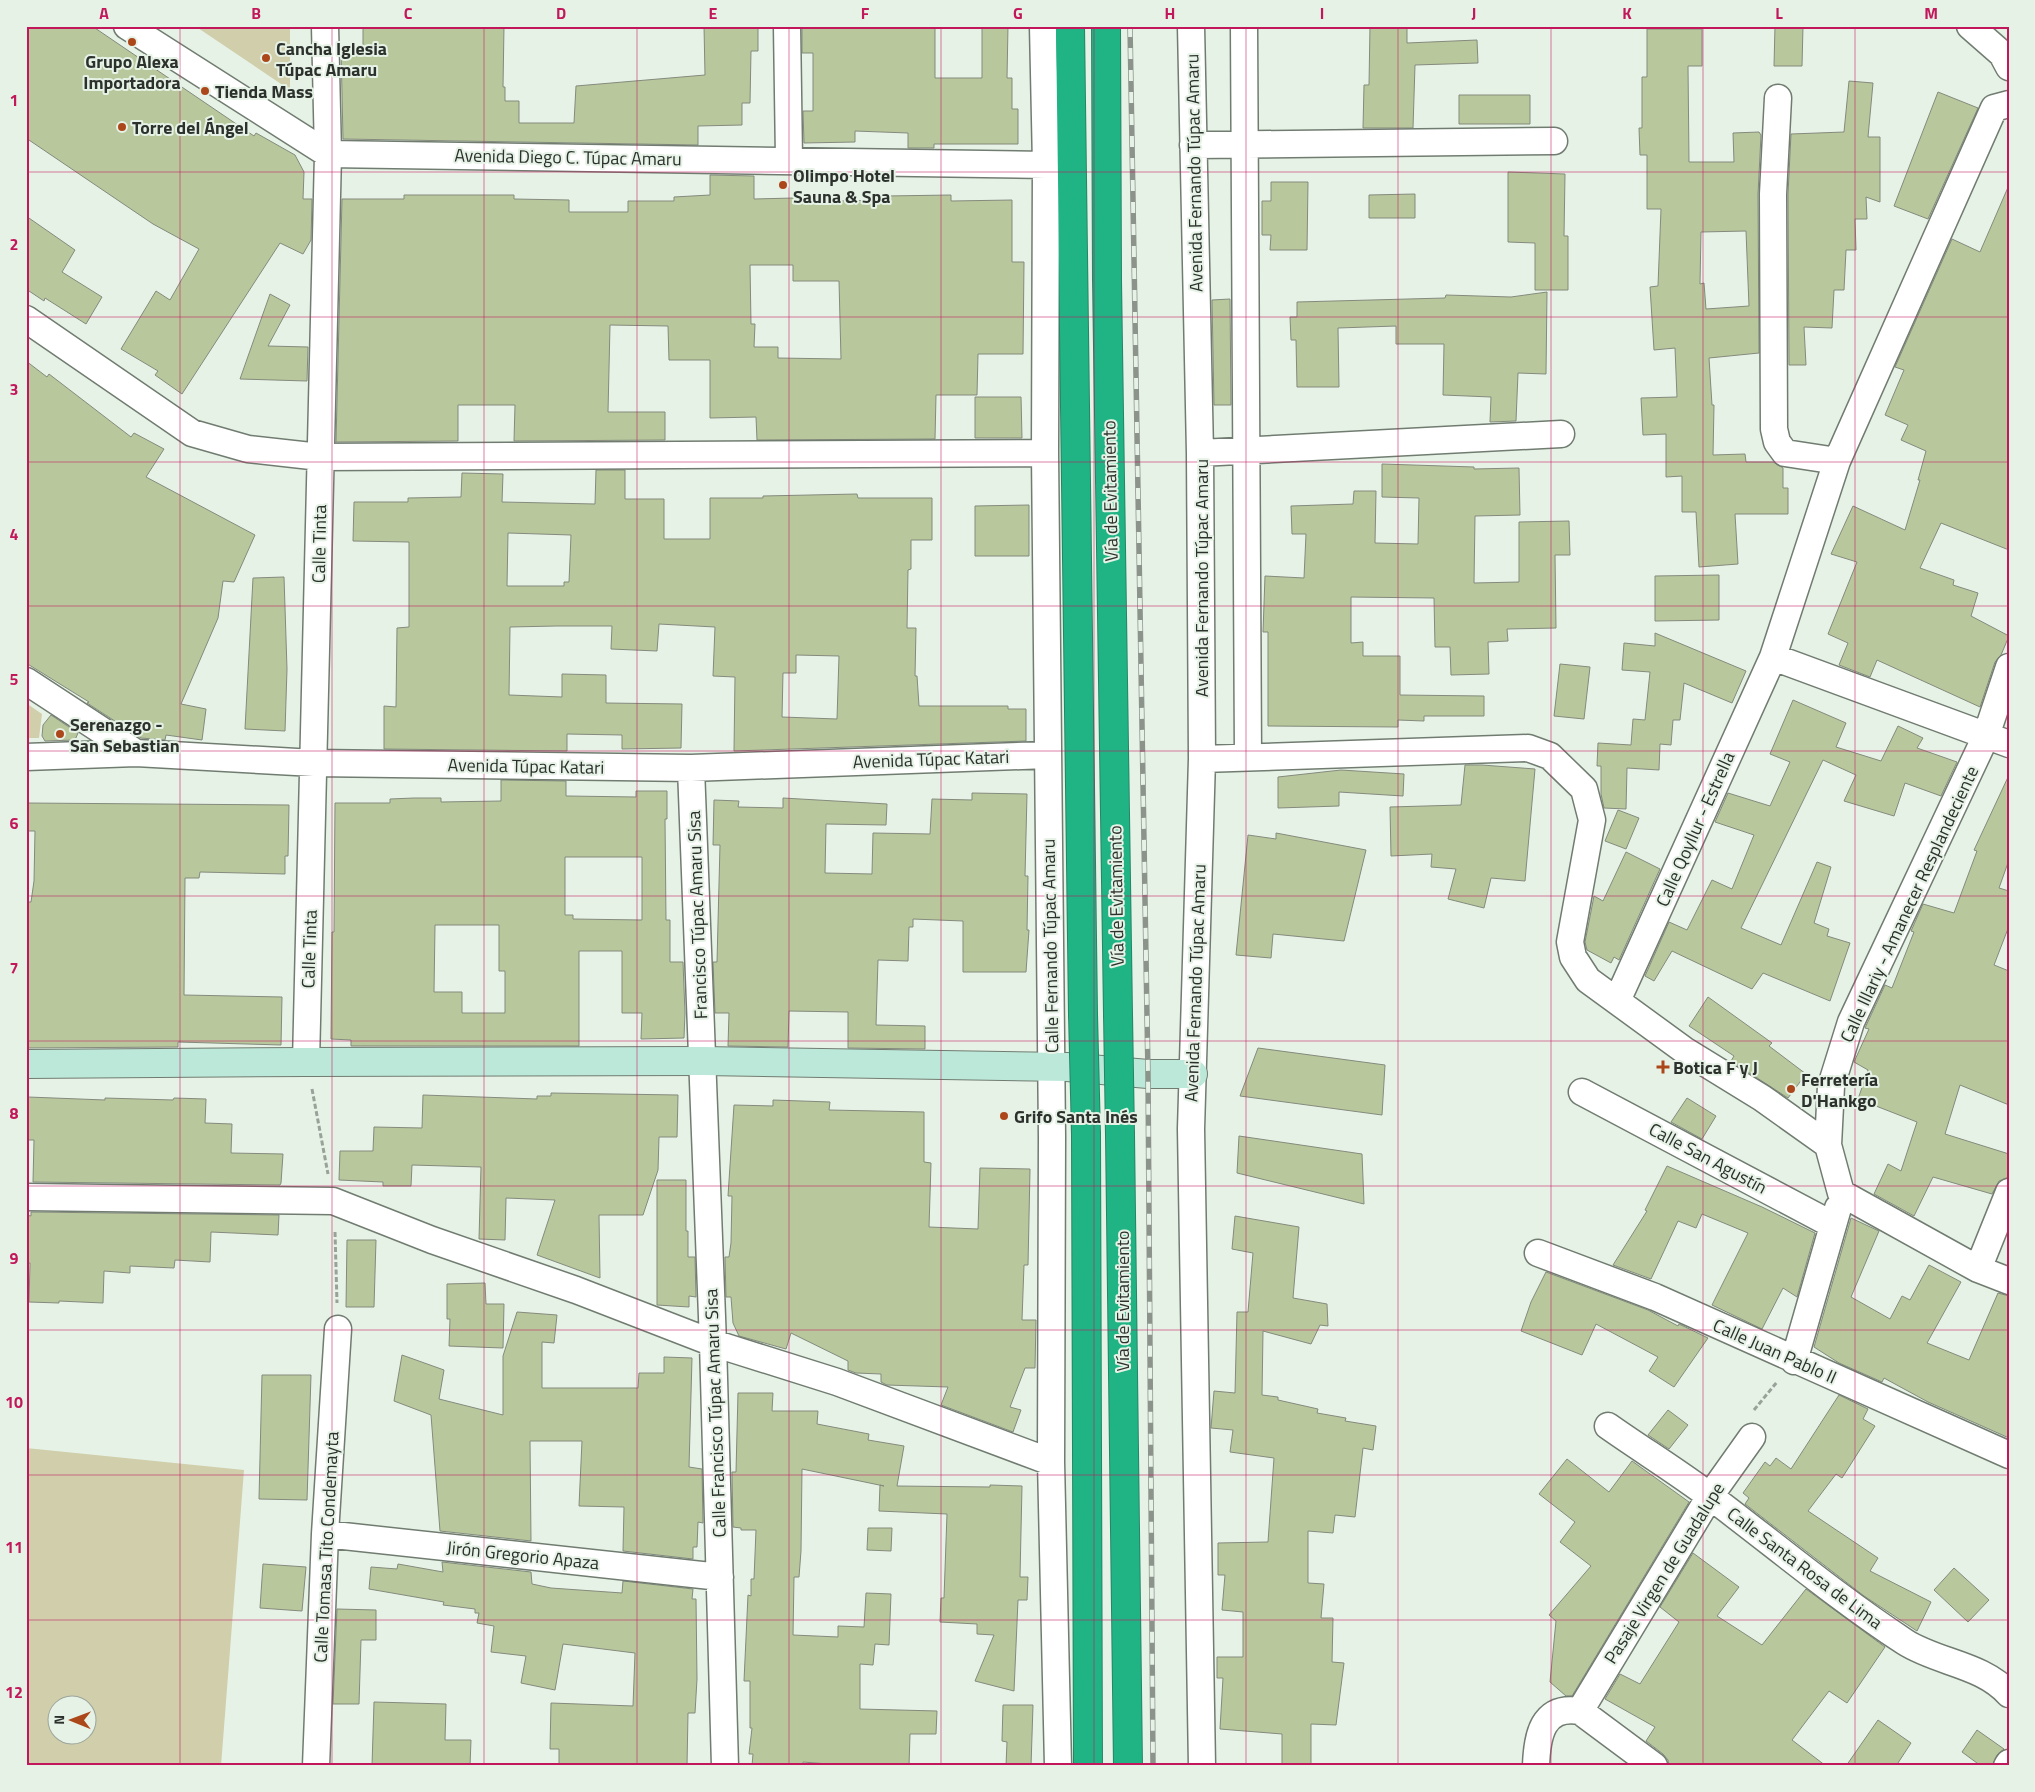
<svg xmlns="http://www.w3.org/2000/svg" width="2035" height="1792" font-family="'Titillium Web',sans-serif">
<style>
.green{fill:#d0ceab;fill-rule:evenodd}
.building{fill:#b8c89c;stroke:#858a7d;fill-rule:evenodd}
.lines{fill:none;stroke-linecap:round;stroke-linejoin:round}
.street-casing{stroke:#717c71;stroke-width:29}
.secondary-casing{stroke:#717c71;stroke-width:30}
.highway-casing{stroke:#258666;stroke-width:30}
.path{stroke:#99a299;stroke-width:3;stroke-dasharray:5 2.5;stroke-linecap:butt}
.street{stroke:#fff;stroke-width:26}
.secondary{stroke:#bce8da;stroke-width:28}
.highway{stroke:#20b485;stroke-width:28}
.rail-casing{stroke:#8b938b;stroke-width:5.5}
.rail{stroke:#e6f2e6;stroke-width:4;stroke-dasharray:11;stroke-linecap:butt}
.highway-bridge-casing{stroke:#258666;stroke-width:30;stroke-linecap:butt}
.highway-bridge{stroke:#20b485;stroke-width:28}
.grid{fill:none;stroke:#c2185b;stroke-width:1;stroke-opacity:0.55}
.poi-dot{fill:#ac471a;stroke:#e6f2e6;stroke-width:2}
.labels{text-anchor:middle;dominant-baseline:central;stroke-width:4;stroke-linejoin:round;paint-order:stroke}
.poi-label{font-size:18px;font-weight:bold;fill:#2d312d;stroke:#e6f2e6;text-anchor:start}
.street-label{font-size:18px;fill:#2d312d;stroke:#e6f2e6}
.neatline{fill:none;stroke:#c2185b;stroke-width:2}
.grid-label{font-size:16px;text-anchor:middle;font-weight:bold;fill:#c2185b}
</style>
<rect width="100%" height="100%" fill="#e6f2e6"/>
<!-- green -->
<path class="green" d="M195,26H290V90Z
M26,703L42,714L39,738H26Z
M26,1448L244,1470L221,1766H26ZM58,1704H88V1734H58Z"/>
<!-- building -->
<path class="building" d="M26,26H92L254,136L256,133L295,155L304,172L303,199H312L311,240L303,254L280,243L182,394L155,375L158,371L121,349L156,291L170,300L199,249L153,224L26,138Z
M363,26H504L503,87H505V101H519V123H574L576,86L705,75L704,26H758V51H751L750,103H742V125L698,126V145L343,139L341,48L363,49Z
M802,26H935V78H982V26H1008L1007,78H1012V109H1018V144H934V148H908V133L855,131V142L804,143L803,111H813V53H802Z
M1370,26H1407V43L1477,40L1478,63L1415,65L1413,128H1363L1364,85H1369Z
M1775,26H1803L1802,66H1774Z
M1647,29H1702V66H1688L1689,162H1734L1733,133L1759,132L1761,135L1758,194L1759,353L1709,358L1712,405H1714L1713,455L1745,454L1746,462H1773L1783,468V488H1788V514H1735L1738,564L1699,567L1696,512H1682V476L1666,477V434L1643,435L1641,398L1677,397L1675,348L1654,350L1650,287L1658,286L1661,209H1647V155H1640L1639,128H1642V77H1647ZM1746,231L1749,306L1706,309L1704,283L1700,284L1701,232Z
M1849,81L1873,83L1868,137H1880V202L1866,197L1867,219H1855L1856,250H1846L1844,290H1834L1832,328L1804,327L1806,365H1789L1788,194L1791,134L1844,132Z
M1938,92L1978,108L1928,219L1894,206Z
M1459,95H1530V124H1459Z
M1508,172L1565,174L1564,236H1568V290H1535V243L1508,242Z
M710,175L754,176V199L834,197V201L886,200V196L951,195V201L1012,200V262H1024L1023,354H978L977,395H936L935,439L757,440L756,417L710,418V360H669L668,326L610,325L608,412H665V440L514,441L515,405H458V441L336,442L342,199H404V195H514V199L569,200V212H628V201H674V197L710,195ZM750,265H793V281H839L841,359L778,358V347H754L755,324H751Z
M1271,182H1308L1307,250H1270L1271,235H1262V201H1271Z
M2009,185V550L1941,523L1920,568L1954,580L1953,585L1978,593L1971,616L2009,636L2001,655L1995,662L1980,707L1877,660L1870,677L1839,665L1848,643L1828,634L1857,562L1831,554L1853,506L1905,530L1920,480H1918L1926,451L1901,440L1908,425L1885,415L1904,370L1895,367L1952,239L1980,252Z
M1415,194V218H1369V195Z
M26,216L75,250L62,272L102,297L86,324L45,298L44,301L26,289Z
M1547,292L1546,374L1518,373L1516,421L1490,422L1491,397L1443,395L1444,344H1396V326L1338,328L1339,387H1297L1296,340H1291L1290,317H1297V302L1445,298L1446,295L1511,297Z
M270,294L290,305L268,346L308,347L307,381L240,379Z
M1230,299L1231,405H1214L1212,300Z
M26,361L47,377L49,374L131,437L134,433L164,449L146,477L255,535L234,582L223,581L218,618L181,704L206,709L202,740L166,735L165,740L141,738L87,703L89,702L26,663Z
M975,397H1021L1022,438H975Z
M1382,464L1474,467V469L1519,468L1520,515L1475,516L1474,583L1519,582V522L1569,521L1570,555H1555L1556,628L1507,629L1508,641L1488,642L1489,674L1451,675L1450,647H1435L1434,598L1351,597V643L1363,642V656H1400V695L1484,696V716H1424V721L1398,720V727L1268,726V632H1263L1265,576L1304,578L1306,534H1292L1291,506L1353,504L1354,491H1376L1375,543L1418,544L1419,498L1382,497Z
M596,470H625V499H664V539H710V498H763V496L857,494L858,498H932V540H911V569L908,570L907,628H916L915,676H917L919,706H1008V709H1026V741L734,751L735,677L713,676L715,627L659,624L657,651L611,649L612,626H556L510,627L509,695L562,697V674L606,675V703L682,704L681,748L622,749V735L567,734V751L384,749V706L396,707L397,628L409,627V542L353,541L354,502H408V498L461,497L462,473L503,474L502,502L595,504ZM508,533L571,535L569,582H564V586H507ZM796,655L839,656L837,719L782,717L783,673H796Z
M1029,505V556H975V506Z
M1719,575V620L1655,621V576Z
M284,577L287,669L285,731L245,729L253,578Z
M1655,633L1746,671L1732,703L1684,683L1680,720H1673L1671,745L1660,744L1659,770L1627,768L1626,809L1604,808L1601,794V766H1597L1598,743L1631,745L1633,719L1645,720L1650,672L1622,670L1624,643L1655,646Z
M1560,664L1590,667L1584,719L1554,716Z
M1793,700L1846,723L1836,747L1881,761L1898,726L1923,738L1917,748L1957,762L1941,796L1905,783L1894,816L1844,801L1856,775L1823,760L1741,928L1781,945L1817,862L1831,867L1814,923L1829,929L1827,936L1850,943L1830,1001L1763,973L1752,989L1672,951L1654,981L1645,976L1669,922L1687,930L1712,880L1732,889L1754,835L1715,822L1728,793L1770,806L1790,762L1770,754Z
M51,715L78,733L75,740L45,741L42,736L43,725Z
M1465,765H1482L1535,769L1525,881L1491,878L1484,908L1448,899L1456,869L1431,867L1432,854L1391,856L1390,807L1461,805Z
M1341,770L1404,774L1403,796L1339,792V806L1278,808V777Z
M2009,775V860L1999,888L2009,891V926L1994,965L2009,971V1105L1960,1085L1945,1134L2009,1154V1177L1999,1181L1992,1194L1933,1177L1914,1216L1874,1194L1888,1164L1901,1171L1917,1122L1858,1099L1868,1070L1854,1062L1869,1029L1865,1028L1885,985L1892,988L1914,932L1911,931L1923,904L1954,913L1977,851L1974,850Z
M501,780L566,781V796H568L636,797V791H667V819H665L666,920H670V962H683L685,1013L684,1038L641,1039L642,1013H622V951H579V1046H351V1040L331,1039L332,932H334L335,803H390V799L414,798H441V802L501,801ZM565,857H642V920L573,919V915H565ZM435,925H499V971H505V1013H462V992H434Z
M972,793L1027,794L1025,876H1028L1027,930H1029L1026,972H963V921L913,919V927H909L908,961L878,960L876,1025L925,1026V1049L848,1048V1012L789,1011L788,1047L728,1046L729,1013H715L713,962H717L720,845H713L714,800L739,801L738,807L783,808V798L887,804L886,825L826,824L825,873L872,874L873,833L930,834L932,799L972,800Z
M26,803L289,805L288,856H285V874L200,872L199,878H185L184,995L282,997L281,1045L178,1042V1047L26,1048V902H31L34,881L35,831H26Z
M1618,810L1639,818L1626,849L1605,841Z
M1276,833L1366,850L1344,941L1273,934L1271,958L1236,955L1248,835L1276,839Z
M1626,852L1660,869L1619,960L1614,957L1611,963L1587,950L1585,942L1594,896L1603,901Z
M1708,997L1772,1043L1769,1046L1806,1074L1788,1098L1731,1061L1734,1056L1689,1026Z
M1258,1048L1385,1065L1382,1115L1240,1096Z
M551,1093L678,1095L677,1137H659L658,1170L643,1215H599L600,1278L537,1255L555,1200L506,1198L505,1240L479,1239L481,1167L412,1165L411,1186H383V1182L339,1180L340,1151H373L374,1127L422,1128L423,1095L537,1099V1096H551Z
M28,1097L105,1100V1098L173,1100L174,1098L206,1099L205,1123L232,1124L231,1153L283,1154L281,1183L280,1185L33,1182L34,1140H26Z
M1687,1098L1716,1116L1702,1139L1671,1122Z
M773,1100L830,1102L829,1110L924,1112V1162L931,1163L929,1227L978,1229L980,1168L1030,1169L1028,1265H1024L1022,1320H1036L1035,1368H1025L1010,1407L1021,1410L1013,1432L941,1405L948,1387L887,1385L881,1382V1374L856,1373L848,1370V1361L791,1333L786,1349L739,1336L733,1323L731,1297H726L725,1257H729L731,1243L732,1196H728L734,1105L773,1106Z
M1239,1136L1362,1154L1364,1204L1237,1173Z
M1667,1166L1762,1207L1815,1233L1797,1297L1783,1288L1762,1329L1712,1305L1748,1233L1702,1214L1696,1228L1678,1221L1651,1279L1613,1265L1647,1211L1645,1210Z
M657,1180H686V1231H688V1257H695L696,1297L689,1296V1307L657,1305Z
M31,1212L279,1215L278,1235L211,1232L210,1262L175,1260L174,1268L130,1266V1273L104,1271L103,1303L59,1301V1303L29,1302L30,1263H26V1215L31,1216Z
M1235,1216L1299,1227L1293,1298L1327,1304L1328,1326L1320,1325L1311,1344L1263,1331L1262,1395L1278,1397V1400L1318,1409L1317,1413L1346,1418L1345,1421L1376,1426L1373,1450L1363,1448L1355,1517L1335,1515L1333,1533L1308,1531V1583L1324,1584L1321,1618H1333L1332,1662L1344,1663L1336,1725L1311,1724V1766H1282V1734L1220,1729L1223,1678H1217V1657H1243V1612L1222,1610L1225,1575H1218V1543L1268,1542L1274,1458L1230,1452L1233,1430L1211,1428L1214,1391L1235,1393L1237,1312H1248L1253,1253L1232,1249Z
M1851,1218L1879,1231L1851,1297L1890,1319L1902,1296L1910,1300L1929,1265L1961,1282L1927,1343L1969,1360L1998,1293L2009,1296V1438L1928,1402L1884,1378L1882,1382L1839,1363L1814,1347Z
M347,1240H376L374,1307H346Z
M1546,1272L1648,1310L1678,1326L1679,1324L1708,1338L1674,1387L1649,1371L1658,1357L1596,1324L1582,1355L1521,1331L1531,1302Z
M485,1283L486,1304H504L503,1348L449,1346L450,1319H447V1284Z
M517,1312L557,1315L554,1343L542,1342V1388H638L639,1373H664V1357L692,1358L689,1467L702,1469L703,1523L698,1522L697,1547H693V1559L623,1551L624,1507L579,1506L582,1441H530L531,1541L440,1531L431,1415L394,1401L402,1355L444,1370L439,1399L503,1415V1356Z
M262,1375H311L307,1500L259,1499Z
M738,1393H773L772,1411H818L817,1424L869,1434L868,1440L904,1446L897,1486L990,1487V1485L1022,1486L1020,1577H1028L1027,1600H1018L1014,1691L975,1681L994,1635L977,1634V1624L940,1622L941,1598H944L947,1514L879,1511L880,1485L884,1486L802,1469L801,1551L799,1577H794L793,1635L838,1637V1626L864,1627L866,1593L891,1594L889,1645L875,1644L873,1665L860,1664V1709L937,1711L936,1734H910L909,1766H853L803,1762V1766H752L753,1754H749L752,1728H750V1681H744L748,1595L751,1596V1579H754L756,1530H741V1528L733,1527L732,1472H736Z
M1839,1395L1868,1409L1863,1419L1875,1426L1842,1478L1836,1474L1808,1511L1878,1558L1870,1571L1931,1602L1917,1631L1864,1596L1745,1504L1749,1498L1743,1493L1765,1462L1770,1466L1776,1458L1791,1469Z
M1668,1410L1688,1425L1669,1449L1648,1435Z
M1567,1459L1609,1492L1632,1461L1689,1502L1572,1696H1566L1550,1682L1556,1621L1549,1615L1591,1566L1560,1542L1575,1522L1539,1494Z
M868,1528H892L891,1551L867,1550Z
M1693,1553L1739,1587L1717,1616L1762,1645L1806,1589L1885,1647L1847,1703L1829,1691L1792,1740L1826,1766H1669L1668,1760L1663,1754L1646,1741L1655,1727L1605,1699L1620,1674L1640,1684L1679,1622L1660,1607Z
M442,1562L531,1572L532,1584L551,1588L622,1593L623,1581L693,1589L692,1599H696L697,1679L695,1713H688L687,1766H559V1749H550L551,1703L633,1706L635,1653L563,1644L555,1690L521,1683L526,1656L491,1652L494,1626L477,1623L479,1613H475V1609L443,1605L444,1602L369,1589L371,1567L397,1569L398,1564L443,1572Z
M263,1564L306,1567L302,1611L260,1608Z
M1954,1568L1989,1600L1968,1622L1934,1590Z
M337,1609L376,1610V1640H361L359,1704H333Z
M374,1702L446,1704L445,1740H471L470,1766H372Z
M1003,1705H1033L1031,1766H1006L1007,1742L1002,1741Z
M1878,1720L1911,1743L1896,1766H1846Z
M1977,1730L2004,1749L1997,1755L1992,1766H1981L1962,1752Z"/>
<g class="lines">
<defs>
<path id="street" d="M127,26L328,154L1046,165
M787,26L789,159
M1043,26L1046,165L1045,453L1052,1137L1051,1462L1058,1766
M1191,26L1200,453L1202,759L1191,1129L1202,1766
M1244,26L1248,757
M1970,26L2002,54L2009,67
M1778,98L1773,194L1774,429L1777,442L1785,453L1837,461
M1193,145L1554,141
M26,319L192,433L248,449L320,457L1045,453
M1200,453L1561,434
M1773,657L2009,744
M26,681L136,753L314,763L691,768L1047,755
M26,757L136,753
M1202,759L1528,748L1550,756L1584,789L1592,820L1570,942L1573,957L1588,980L1684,1050L1762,1098L1828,1145L1841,1193L1978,1269L2009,1281
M691,768L713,1343L725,1766
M1617,1001L1773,657L1837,461L1994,108L2009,104
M306,1062L328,154L325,26
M1582,1092L1833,1225
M1828,1145L1831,1086L1851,1022L1986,736L2009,667
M26,1197L333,1201L432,1240L576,1290L713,1343L837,1382L1051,1462
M1538,1253L1655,1297L2009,1455
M1978,1269L2009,1192
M1794,1361L1838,1208
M1608,1426C1642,1450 1678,1472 1711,1497C1776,1546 1838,1598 1905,1642C1938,1663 1982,1664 2009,1694
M325,1534L720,1577
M1580,1711L1710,1496L1752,1437
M316,1766L325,1534L338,1329
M1536,1766C1537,1736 1542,1705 1580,1711L1654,1766
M2007,1766L2009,1763"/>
<path id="secondary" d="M26,1064L306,1062L703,1061L1067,1067L1148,1074H1193"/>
<path id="highway" d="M1070,26L1083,1014
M1106,26L1107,280L1118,1014
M1086,1135L1088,1766
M1120,1135L1128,1766"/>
</defs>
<!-- street casing -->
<use href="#street" class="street-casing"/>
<!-- secondary casing -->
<use href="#secondary" class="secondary-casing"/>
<!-- highway casing -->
<use href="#highway" class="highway-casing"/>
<!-- path -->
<path class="path" d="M312,1089L328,1174
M335,1232L337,1303
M1754,1410L1777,1382"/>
<!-- street -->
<use href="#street" class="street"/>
<!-- secondary -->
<use href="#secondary" class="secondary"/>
<!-- highway -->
<use href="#highway" class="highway"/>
<defs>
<path id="rail" d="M1130,26L1148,1074L1153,1766"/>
</defs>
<!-- rail casing -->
<use href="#rail" class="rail-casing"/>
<!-- rail -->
<use href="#rail" class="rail"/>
<defs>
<path id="highway-bridge" d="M1083,1014L1086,1135
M1118,1014L1120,1135"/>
</defs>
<!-- highway-bridge casing -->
<use href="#highway-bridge" class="highway-bridge-casing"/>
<!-- highway-bridge -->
<use href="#highway-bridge" class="highway-bridge"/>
</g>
<!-- grid -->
<path class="grid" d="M180,26V1766M332,26V1766M484,26V1766M637,26V1766M789,26V1766M941,26V1766M1094,26V1766M1246,26V1766M1398,26V1766M1551,26V1766M1703,26V1766M1855,26V1766M26,172H2009M26,317H2009M26,462H2009M26,606H2009M26,751H2009M26,896H2009M26,1041H2009M26,1186H2009M26,1330H2009M26,1475H2009M26,1620H2009"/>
<!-- markers -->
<g class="poi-dot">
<circle cx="132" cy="42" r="5"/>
<circle cx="266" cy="58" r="5"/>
<circle cx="205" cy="91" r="5"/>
<circle cx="122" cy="127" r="5"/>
<circle cx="783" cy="185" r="5"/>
<circle cx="60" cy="734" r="5"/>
<path d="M1660.5 1059.5h5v5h5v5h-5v5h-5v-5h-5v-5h5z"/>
<circle cx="1791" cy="1089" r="5"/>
<circle cx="1004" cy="1116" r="5"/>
</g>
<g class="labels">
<!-- poi labels -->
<g class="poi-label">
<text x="276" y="48">Cancha Iglesia<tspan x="276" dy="21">Túpac Amaru</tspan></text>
<text x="132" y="61" text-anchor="middle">Grupo Alexa<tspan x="132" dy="21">Importadora</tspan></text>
<text x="215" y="91">Tienda Mass</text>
<text x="132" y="127">Torre del Ángel</text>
<text x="793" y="175">Olimpo Hotel<tspan x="793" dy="21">Sauna &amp; Spa</tspan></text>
<text x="70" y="724">Serenazgo -<tspan x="70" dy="21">San Sebastian</tspan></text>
<text x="1673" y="1067">Botica F y J</text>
<text x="1801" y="1079">Ferretería<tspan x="1801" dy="21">D'Hankgo</tspan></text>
<text x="1014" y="1116">Grifo Santa Inés</text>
</g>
<!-- street labels -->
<g class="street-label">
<text transform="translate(568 157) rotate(1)">Avenida Diego C. Túpac Amaru</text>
<text transform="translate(1194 173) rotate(-91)">Avenida Fernando Túpac Amaru</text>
<text transform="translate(1110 491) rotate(-91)">Vía de Evitamiento</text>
<text transform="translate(319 544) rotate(-89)">Calle Tinta</text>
<text transform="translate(1201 578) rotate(-90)">Avenida Fernando Túpac Amaru</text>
<text transform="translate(931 759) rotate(-2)">Avenida Túpac Katari</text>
<text transform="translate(526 766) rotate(1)">Avenida Túpac Katari</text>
<text transform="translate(1695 829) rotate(-66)">Calle Qoyllur - Estrella</text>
<text transform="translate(1116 896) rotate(-91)">Vía de Evitamiento</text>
<text transform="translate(1909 904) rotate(-65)">Calle Illariy - Amanecer Resplandeciente</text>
<text transform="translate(697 915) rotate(-92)">Francisco Túpac Amaru Sisa</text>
<text transform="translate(1050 946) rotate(-91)">Calle Fernando Túpac Amaru</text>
<text transform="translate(309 949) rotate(-88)">Calle Tinta</text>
<text transform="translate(1195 983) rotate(-88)">Avenida Fernando Túpac Amaru</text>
<text transform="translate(1708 1158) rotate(28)">Calle San Agustín</text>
<text transform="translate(1122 1301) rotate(-90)">Vía de Evitamiento</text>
<text transform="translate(1775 1351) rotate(24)">Calle Juan Pablo II</text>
<text transform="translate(715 1413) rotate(-92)">Calle Francisco Túpac Amaru Sisa</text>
<text transform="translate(326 1547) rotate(-87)">Calle Tomasa Tito Condemayta</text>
<text transform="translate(523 1555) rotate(6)">Jirón Gregorio Apaza</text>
<text transform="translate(1805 1568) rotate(37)">Calle Santa Rosa de Lima</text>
<text transform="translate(1664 1573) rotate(-58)">Pasaje Virgen de Guadalupe</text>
</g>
</g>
<!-- border -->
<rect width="2035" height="1792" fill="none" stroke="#e6f2e6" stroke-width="55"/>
<!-- north arrow -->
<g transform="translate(72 1720) rotate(271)"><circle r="24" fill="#e6f2e6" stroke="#9ca59c"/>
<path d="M0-4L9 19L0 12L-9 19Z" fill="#ac471a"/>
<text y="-8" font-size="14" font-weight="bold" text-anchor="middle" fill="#2d312d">N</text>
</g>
<rect x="28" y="28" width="1980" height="1736" class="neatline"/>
<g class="grid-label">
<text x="104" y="19">A</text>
<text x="256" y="19">B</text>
<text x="408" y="19">C</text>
<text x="561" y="19">D</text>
<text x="713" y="19">E</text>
<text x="865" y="19">F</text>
<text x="1018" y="19">G</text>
<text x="1170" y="19">H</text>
<text x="1322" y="19">I</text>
<text x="1474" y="19">J</text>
<text x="1627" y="19">K</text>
<text x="1779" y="19">L</text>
<text x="1931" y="19">M</text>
<text x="14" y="106">1</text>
<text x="14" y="250">2</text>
<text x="14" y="395">3</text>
<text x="14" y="540">4</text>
<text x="14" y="685">5</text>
<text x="14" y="829">6</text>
<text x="14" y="974">7</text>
<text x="14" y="1119">8</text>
<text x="14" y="1264">9</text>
<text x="14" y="1408">10</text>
<text x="14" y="1553">11</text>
<text x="14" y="1698">12</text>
</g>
</svg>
